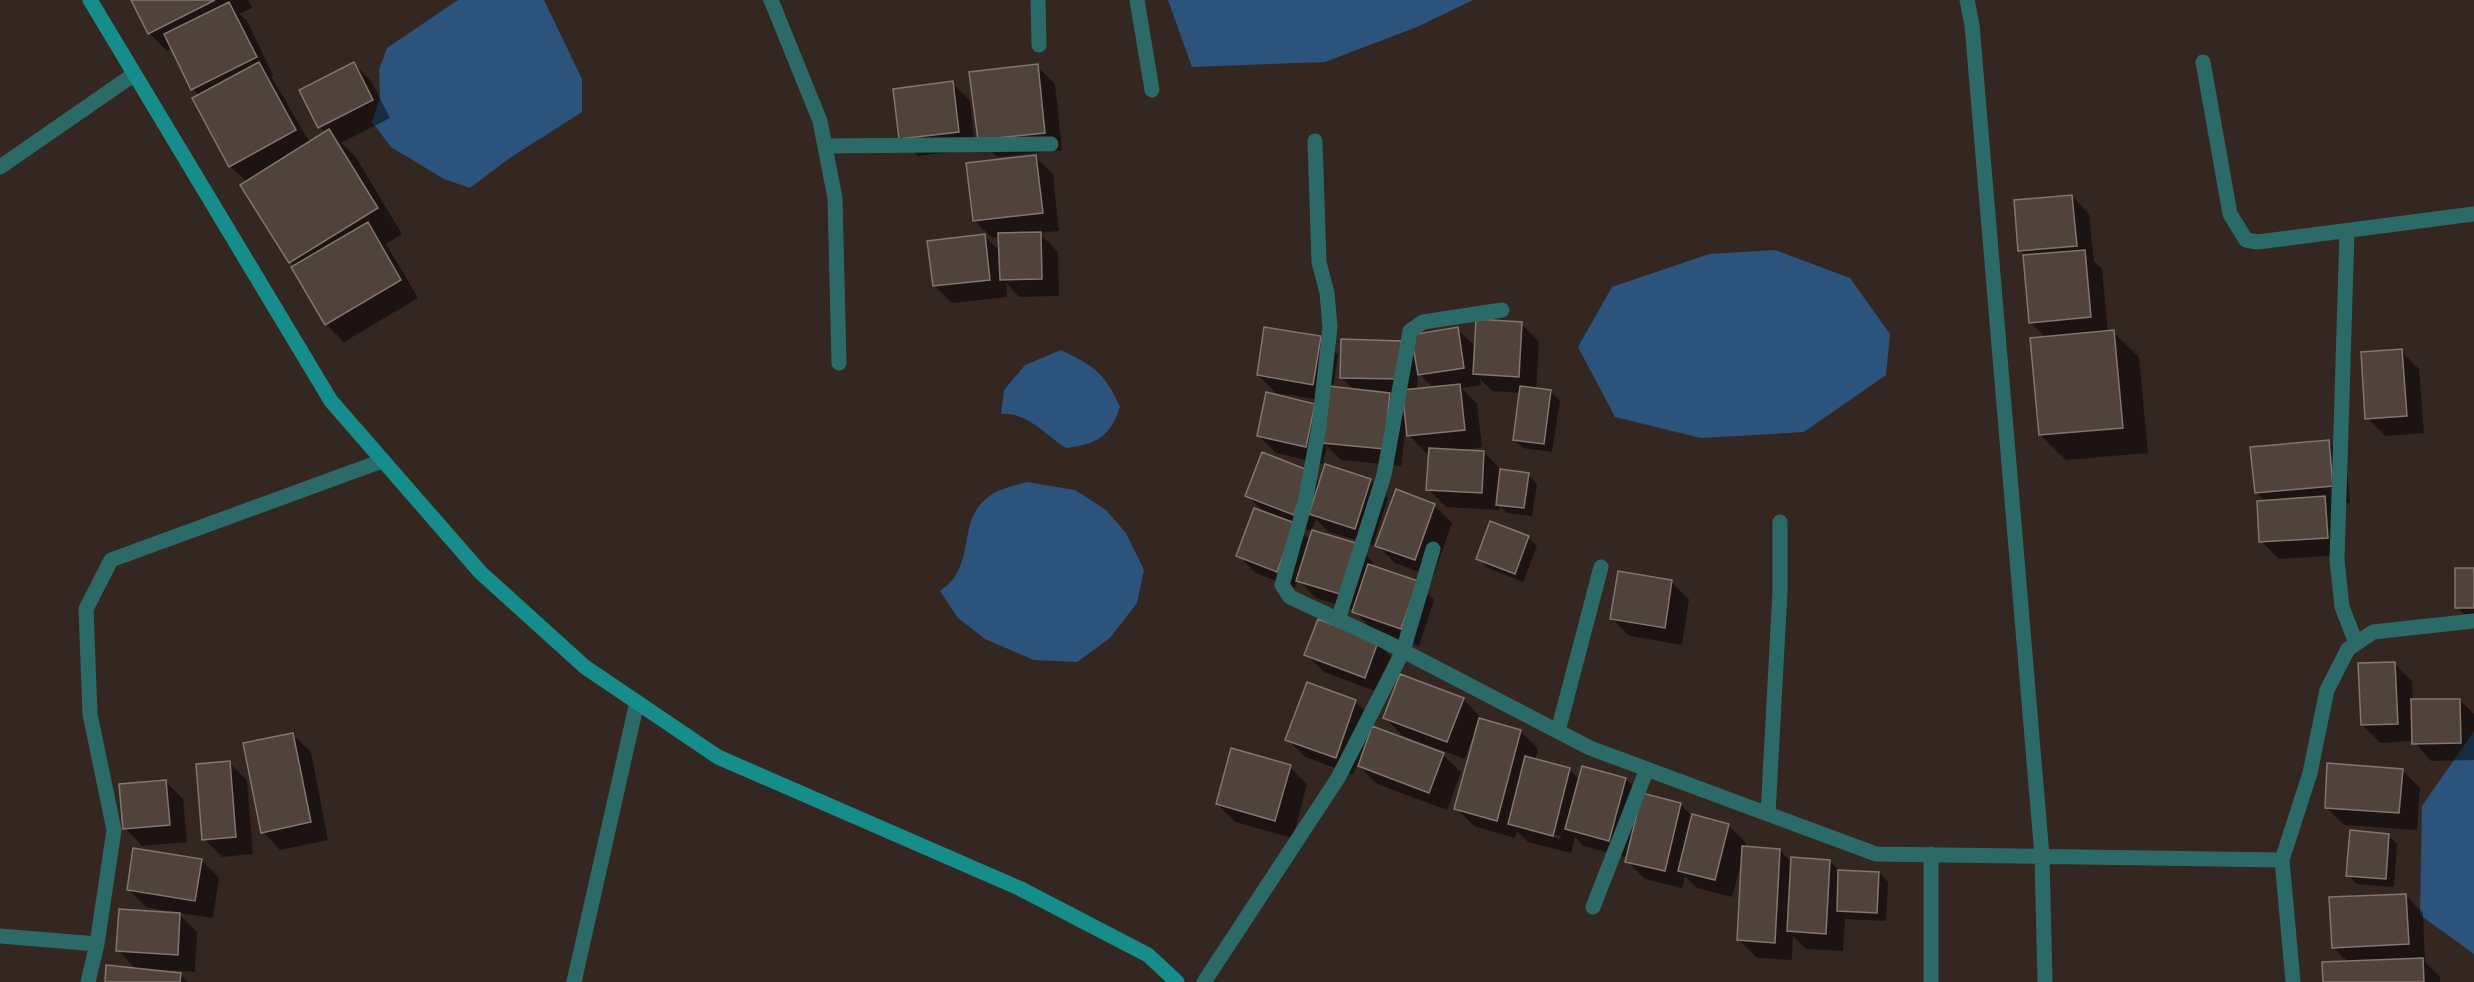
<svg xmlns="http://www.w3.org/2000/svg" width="2474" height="982" font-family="Manrope,sans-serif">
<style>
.water{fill:#2b537b}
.shadow{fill:#0007;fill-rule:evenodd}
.building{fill:#4f433c;stroke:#83766e;stroke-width:1.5}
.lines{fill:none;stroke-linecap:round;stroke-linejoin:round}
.street{stroke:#2c6a68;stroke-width:15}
.secondary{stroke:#168d8b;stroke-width:15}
</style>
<rect width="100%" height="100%" fill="#342722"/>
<!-- water -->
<path class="water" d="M458,0H544L582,79V112L507,160L470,188L444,179L391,147L372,122L380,98L379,70L387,48Z
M1168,0H1473L1417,27L1325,62L1192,67Z
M1775,250L1850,278L1890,334L1886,375L1804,432L1701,438L1615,417L1578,347L1612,287L1709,254Z
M1061,350C1094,366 1105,373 1120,407C1110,437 1097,444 1066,448C1044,434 1028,412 1001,414L1004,390L1025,365Z
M1027,482L1075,490L1106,510L1126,533L1144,570L1137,603L1110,638L1077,662L1034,660L985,639L958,618L940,591C945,587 950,583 954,578C974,549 958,513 996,492C1005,487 1017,485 1027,482Z
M2474,731V954L2420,915L2422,806Z"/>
<!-- shadow -->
<path class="shadow" d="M132,0H248L252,8L239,14L247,21L273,75L271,76L310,143L326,133L320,127L354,64L371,81L390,118L341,143L355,156L402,234L386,244L418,298L344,342L326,324L247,182L230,166L199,96L193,89L172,48L167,51L149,33Z
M1037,66L1055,84L1062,150L997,157L979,140Z
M952,83L970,101L975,149L918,156L900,138Z
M1035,157L1053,174L1059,231L1039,233L1058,252L1059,296L1019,297L1006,283L1007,297L952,303L934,285L984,236L1001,252L1000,237L992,238L975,221Z
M2072,196L2089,214L2094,261L2102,269L2108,332H2113L2139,357L2148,453L2066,460L2040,435L2046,338L2030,322L2024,254L2020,250Z
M1521,324L1539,341L1536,390L1551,392L1560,401L1552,452L1523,448L1514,440L1521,393L1492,391L1480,379L1481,385L1462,388L1477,404L1482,447L1462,451L1484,452L1501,470L1528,475L1537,484L1532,516L1507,513L1500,506L1499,510L1446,507L1428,489L1430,452L1426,453L1409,435L1406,423L1401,466L1341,460L1327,446L1323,464L1276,453L1259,436L1314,405L1328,401L1276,393L1258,375L1321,337L1338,355L1333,388L1355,391L1342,378L1400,342L1417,359L1457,329L1476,347ZM1418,372L1434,389L1417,390ZM1391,396H1404L1406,411Z
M2401,351L2419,369L2424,433L2385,436L2367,418Z
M2328,442L2346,459L2350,503L2331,505L2342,516L2345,555L2279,559L2261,541L2266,502L2256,492Z
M1309,472L1320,483L1370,480L1388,498L1373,545L1329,532L1316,519L1311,531L1355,544L1373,562L1372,567L1417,582L1434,600L1419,646L1371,629L1354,610L1316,598L1298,580L1295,588L1256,573L1238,555L1265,513L1247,495ZM1295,525L1313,532L1310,540Z
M1434,505L1452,523L1433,577L1395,563L1377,545Z
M1528,537L1537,546L1523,582L1486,567L1478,558Z
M2474,569V625L2457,607Z
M1671,582L1689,599L1682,645L1630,636L1612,619Z
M1377,643L1395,661L1383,694L1324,672L1306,654Z
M2394,663L2412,681L2413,700H2460L2474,714V760L2431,761L2414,741L2380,743L2362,725Z
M1308,684L1356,702L1373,719L1367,737L1443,755L1461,772L1447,810L1377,784L1357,764L1353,775L1305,757L1287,739Z
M1463,699L1480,717L1479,720L1520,731L1538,749L1535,760L1570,770L1580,780L1626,779L1643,796L1680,804L1692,816L1728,825L1746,843L1745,848L1780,850L1792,863L1829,861L1840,871L1879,873L1888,882L1886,921L1845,919L1843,951L1806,949L1793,936L1792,960L1757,958L1739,940L1742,860L1732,897L1697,888L1685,876L1682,888L1645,879L1627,861L1628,858L1584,846L1575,837L1571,853L1528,842L1517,831L1515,838L1474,826L1456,808L1474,740L1472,739L1465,759L1403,736L1385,718ZM1529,828L1561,836L1560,839L1529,831Z
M293,735L311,752L328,840L280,850L263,832Z
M229,763L247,780L253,854L222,857L204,839Z
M1290,767L1307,784L1293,838L1235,822L1217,804Z
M2402,770L2420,788L2417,830L2344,825L2326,807Z
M166,782L183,799L187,842L142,846L125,828Z
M2388,835L2397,844L2394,887L2357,884L2348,875Z
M202,861L219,878L213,918L178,913L197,932L195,972L171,970L170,973L180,974L188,982H106L137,970L118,950L171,914L172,912L146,907L129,890Z
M2406,896L2423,913L2425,962L2440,977V982H2325L2348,962L2333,947Z"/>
<!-- building -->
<path class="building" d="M131,0H215L148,34Z
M229,2L257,57L191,90L164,34Z
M259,62L296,130L229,167L192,98Z
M354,62L373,100L318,128L299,90Z
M1038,64L1045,133L978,140L969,72Z
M953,81L959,132L899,139L893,89Z
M329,129L378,208L289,263L240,185Z
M1036,155L1043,213L973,221L966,163Z
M2072,195L2077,246L2018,251L2014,200Z
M368,222L401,280L325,325L291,267Z
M1041,232L1042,279L1000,280L998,233Z
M985,234L990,280L933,286L927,241Z
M2085,250L2091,317L2029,323L2023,255Z
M1476,319L1522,322L1519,377L1473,374Z
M1264,327L1321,336L1313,385L1257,375Z
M1458,327L1464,368L1418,375L1411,335Z
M2114,330L2123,428L2039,435L2030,338Z
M1341,339L1401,341L1400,379L1340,378Z
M2402,349L2407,416L2365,419L2361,352Z
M1460,384L1465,430L1407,436L1402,390Z
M1328,386L1390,393L1384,449L1322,443Z
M1520,386L1551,390L1544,444L1513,440Z
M1266,392L1315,404L1306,447L1257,436Z
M2329,440L2333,486L2255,493L2250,447Z
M1429,448L1484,451L1482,493L1426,490Z
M1262,452L1310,471L1294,515L1245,496Z
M1325,464L1371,479L1355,529L1309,514Z
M1500,469L1529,473L1524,508L1496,505Z
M1396,489L1435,504L1415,560L1375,546Z
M2325,496L2328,538L2259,542L2257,501Z
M1254,508L1295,523L1277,572L1236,556Z
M1490,521L1529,536L1515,574L1476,559Z
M1312,530L1356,543L1340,594L1296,581Z
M1368,564L1418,581L1401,629L1352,612Z
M2455,568H2474V608H2455Z
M1618,571L1672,580L1665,628L1610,619Z
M1318,619L1378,642L1365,678L1304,655Z
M2395,662L2398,724L2361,725L2358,663Z
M1400,674L1464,698L1447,742L1383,718Z
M1307,682L1356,700L1336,758L1285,740Z
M2411,699H2460L2461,743L2412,744Z
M1479,718L1521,730L1497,821L1454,809Z
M1372,726L1444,753L1429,793L1358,766Z
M293,733L311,822L261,833L243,743Z
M1231,748L1291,765L1275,821L1216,804Z
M1525,756L1570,768L1553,836L1508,824Z
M230,761L236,837L202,840L196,764Z
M2327,763L2403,769L2399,813L2325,808Z
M1582,766L1626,778L1609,841L1565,829Z
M166,780L170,825L123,829L119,784Z
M1642,793L1681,803L1665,871L1625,862Z
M1692,814L1729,824L1715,880L1678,871Z
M2350,830L2389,834L2386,879L2346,876Z
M1742,846L1780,849L1775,943L1737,940Z
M133,848L202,859L195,901L127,890Z
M1791,857L1830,860L1826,934L1787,931Z
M1838,870L1879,872L1877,913L1837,911Z
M2406,894L2409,944L2332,948L2329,897Z
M119,909L180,913L178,955L116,951Z
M2423,958L2424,982H2323L2322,962Z
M106,965L181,973L180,982H105Z"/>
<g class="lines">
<!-- street -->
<path class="street" d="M771,0L820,121L835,198L839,363
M1038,0L1039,45
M1137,0L1152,90
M1967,0L1972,25L2042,856L2045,982
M2203,62L2230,214L2246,240L2258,242L2474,214
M1315,141L1319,262L1327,293L1330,327L1319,427L1305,503L1282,585L1290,597L1386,642L1590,748L1876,854L2282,860L2293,982
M825,146L1051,144
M0,167L133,75
M2347,232L2337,560L2342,607L2356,643
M1338,620L1384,475L1410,331L1423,322L1502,310
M1558,731L1601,567
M1768,814L1780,591V522
M2282,860L2310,773L2327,690L2348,649L2373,632L2474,621
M1593,907L1647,769
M0,936L97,944
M88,982L97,944L114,830L90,714L86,609L111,560L382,461
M574,982L637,702
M1204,982L1338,778L1403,651L1433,549
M1931,982V854"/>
<!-- secondary -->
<path class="secondary" d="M90,0L331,401L481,573L585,667L718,757L1021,889L1148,955L1177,982"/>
</g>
</svg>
